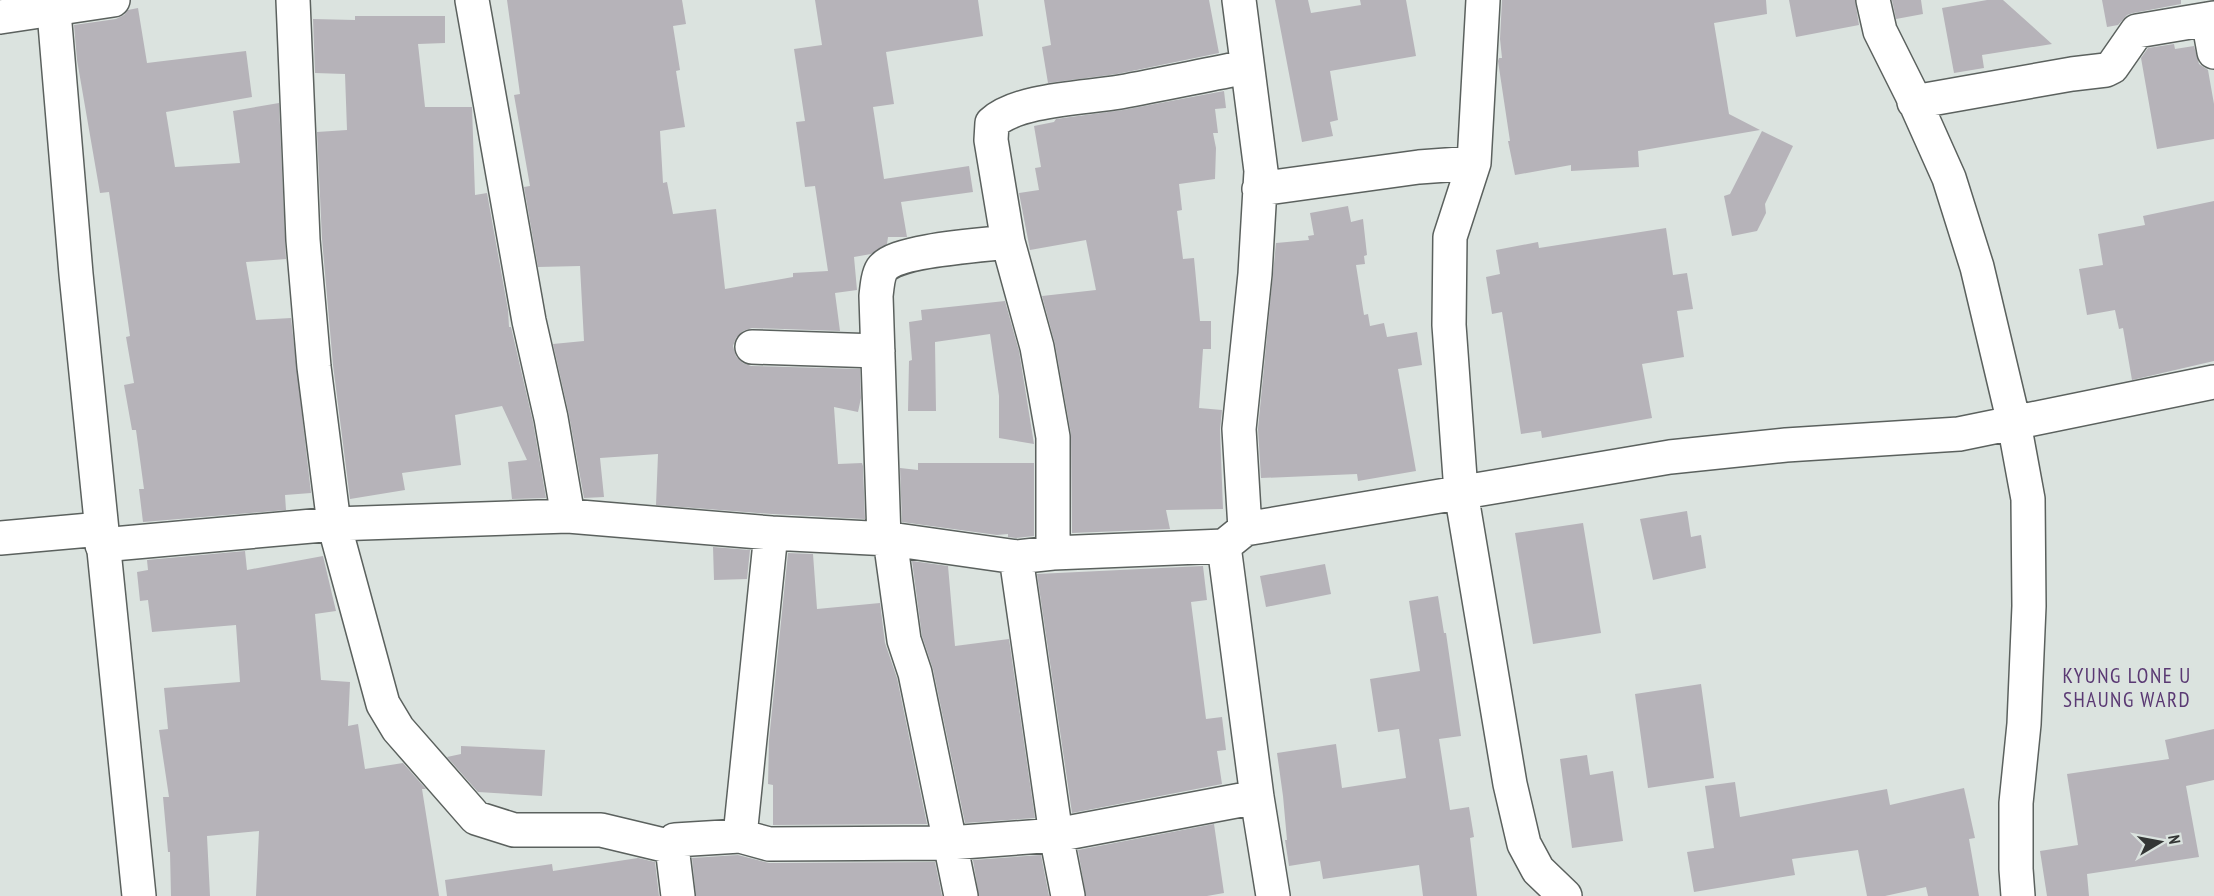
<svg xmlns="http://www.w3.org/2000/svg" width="2214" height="896" font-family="'PT Sans Narrow',sans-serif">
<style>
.building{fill:#b6b3b9}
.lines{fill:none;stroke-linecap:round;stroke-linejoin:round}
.street-casing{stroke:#5b615e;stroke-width:36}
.secondary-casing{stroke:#5b615e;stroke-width:36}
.street{stroke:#fff;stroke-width:33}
.secondary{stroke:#fff;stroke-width:33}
.labels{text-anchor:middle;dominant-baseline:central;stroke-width:4.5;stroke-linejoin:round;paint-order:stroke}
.quarter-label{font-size:21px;letter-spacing:1.5px;fill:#5a3973;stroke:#dbe3df}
</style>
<rect width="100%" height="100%" fill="#dbe3df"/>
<!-- building -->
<path class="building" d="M507,0H682L686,24L673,26L680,70L676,71L685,127L660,131L663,183L667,182L673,214L716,209L725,289L793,277V273L828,271L815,186L805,187L796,122L805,121L794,49L822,45L815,0H978L983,36L886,52L894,104L873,107L884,179L969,166L973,192L901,202L907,237H888L887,244L871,254L854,257L857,290L835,293L840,331L752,328L743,331L736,338L733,346L736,356L743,363L751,366L860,369L861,398L858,412L834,407L838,464L862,463L863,466L865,519L772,514L656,505L658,454L600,458L604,497L584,498L569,415L553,344L584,341L580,266L538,267L524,187L530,186L514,95L520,94Z
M1044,0H1209L1219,53L1117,74L1048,83L1042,47L1051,45Z
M1275,0H1308L1311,13L1361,5L1360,0H1406L1416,56L1330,71L1338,120L1330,122L1333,136L1302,142Z
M1502,0H1766L1767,14L1714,23L1729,114L1760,130L1638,151L1639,167L1571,171V165L1515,175L1508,141H1510L1498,61L1499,58H1502L1500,39Z
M1789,0H1855L1859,25L1796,37Z
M1892,0H1921L1923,14L1896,19Z
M1987,0H2003L2052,44L1982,55L1984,68L1954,73L1942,8Z
M2102,0H2181V4L2133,13L2127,15L2118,25L2107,27Z
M138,8L147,63L246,51L252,97L166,112L175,167L240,163L233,111L279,103L286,259L246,262L256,320L291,318L311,493L285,495L286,510L143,522L139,489H144L136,430H132L124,385L134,383L126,337L130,336L109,192L100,193L77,60L74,25L116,19L124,15L128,10Z
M355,16H445V43L418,44L425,107H472L475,195L487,193L508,310L509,327H511L533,422L546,498L512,499L508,462L527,460L502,406L455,415L461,465L402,473L405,490L350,499L333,365L322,239L317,132L347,130L345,74L315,73L313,19L355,20Z
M2174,44L2175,49L2194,46L2199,64L2208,70L2214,104V139L2157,149L2141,58L2148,48Z
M1224,91L1226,108L1215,109L1218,133H1213L1216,148L1215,179L1179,184L1182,210L1177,211L1183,259L1194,258L1200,321H1211V349H1203L1199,408L1222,410L1220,430L1223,509L1166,510L1170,529L1072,533L1071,434L1055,344L1042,296L1096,290L1086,240L1030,250L1019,193L1039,190L1035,168L1041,167L1034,126L1054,122L1056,119L1123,110Z
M1762,131L1793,146L1765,204L1766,213L1757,231L1732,236L1724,196L1730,194Z
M2214,201V361L2132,380L2123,328L2119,329L2115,310L2087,315L2079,269L2103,265L2098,234L2145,225L2143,216Z
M1348,206L1351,222L1363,219L1367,255L1364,256L1365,264L1356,265L1364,315L1368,314L1370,326L1384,323L1387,337L1417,332L1422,365L1398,369L1416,471L1358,481L1357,474L1261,478L1258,429L1276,243L1309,240L1308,236L1314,235L1310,213Z
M1666,228L1673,275L1687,273L1693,309L1677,311L1684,357L1642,364L1652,418L1542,438L1541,431L1521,434L1502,312L1492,314L1486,277L1500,274L1496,250L1538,242L1539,248Z
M1005,301L1019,351L1034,444L999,438V396L990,334L935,342L936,411H908L909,361L912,360L909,322L922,320L921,310Z
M918,463H1034V536L1016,538L1008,537V534L997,535L902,522L900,468L918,470Z
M1687,511L1691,537L1701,535L1706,568L1653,580L1640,519Z
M1583,523L1601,633L1533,644L1515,533Z
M713,547L750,550L747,579L714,580Z
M245,551L247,570L323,556L336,611L315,614L321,680L350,682L348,726L358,724L365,769L403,763L426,789H422L439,896H256L259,831L207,836L210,896H171L170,852H168L163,797H169L159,730L168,729L164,688L240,682L236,625L152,632L148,600L140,601L137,572L148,570L147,560Z
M788,553L813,554L817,609L880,603L885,643L897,678L927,824L773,825V785L768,784L769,740Z
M912,561L948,566L955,646L1009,639L1035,818L965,823L933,669L922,636Z
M1325,564L1331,594L1266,607L1260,576Z
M1203,566L1207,600L1191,602L1206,719L1222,717L1226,750L1217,751L1222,784L1072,813L1037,574Z
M1438,596L1444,633H1446L1461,736L1439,739L1450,810L1469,807L1474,837L1470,838L1477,896H1423L1419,865L1323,879L1320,861L1289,866L1285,840H1287L1283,796L1277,753L1336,744L1342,788L1406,778L1399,729L1378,732L1370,679L1420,671L1409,601Z
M1701,684L1714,778L1648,788L1635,694Z
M2214,729V780L2186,786L2199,857L2087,874L2089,896H2047L2040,851L2078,845L2067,774L2169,759L2165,740Z
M461,746L545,750L542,796L478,792L447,757L461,754Z
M1587,755L1590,775L1613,771L1623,841L1572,848L1560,759Z
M1735,782L1740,817L1887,789L1890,805L1964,788L1975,838L1969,839L1979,896H1928L1926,887L1885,896H1867L1858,850L1792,859L1795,875L1694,892L1687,852L1714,848L1705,786Z
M1214,824L1224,893L1207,896H1086L1078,850Z
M738,855L769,863L935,862L942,896H696L692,858Z
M1041,855L1049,896H979L973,860Z
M638,858L655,862L659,896H447L445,880L552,864L553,871Z"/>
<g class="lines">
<defs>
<path id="street" d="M293,0L303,240L314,367L334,524L568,516
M472,0L529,321L551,418L568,516L771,533L890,539L1016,557L1053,553L1224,546L1245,529L1239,429L1255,274L1261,171L1239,0
M1873,0L1880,31L1911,93L1949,178L1977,267L2014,423L2028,499L2029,606L2024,724L2016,803V869L2018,896
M0,17L113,0
M2208,19L2214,52
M1914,102L2072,74L2106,70L2112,67L2137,31L2214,18
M1474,163L1483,0
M1259,189L1419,167L1474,163L1450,237L1449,325L1461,492L1510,784L1524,844L1538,870L1565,896
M752,347L878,351
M1245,529L1670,457L1786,445L1959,434L2214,382
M0,538L101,529
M884,539L876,296C877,287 878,275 882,269C895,250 984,245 1008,242
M890,539L904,640L915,673L961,896
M102,545L334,524L383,704L398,729L476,818L514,830H601L672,847
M1224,546L1257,797L1273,896
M1053,553V437L1037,347L1008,242L991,140L992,123C1018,99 1085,98 1120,92C1163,84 1205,75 1247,67
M1016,557L1056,835L1068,896
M740,836L771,533
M678,896L672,847L675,840L740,836L769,844L949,843L1056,835L1257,797"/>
<path id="secondary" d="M53,0L76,274L139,896"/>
</defs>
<!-- street casing -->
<use href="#street" class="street-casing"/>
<!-- secondary casing -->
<use href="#secondary" class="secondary-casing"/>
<!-- street -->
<use href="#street" class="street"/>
<!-- secondary -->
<use href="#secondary" class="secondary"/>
</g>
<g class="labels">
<!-- quarter labels -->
<g class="quarter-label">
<text x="2127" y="675">KYUNG LONE U<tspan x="2127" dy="24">SHAUNG WARD</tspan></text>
</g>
</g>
<!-- north arrow -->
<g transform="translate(2160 842) rotate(80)" stroke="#dbe3df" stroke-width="4.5" paint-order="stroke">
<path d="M0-4.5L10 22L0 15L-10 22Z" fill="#343635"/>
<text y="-9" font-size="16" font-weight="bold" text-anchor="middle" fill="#343635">N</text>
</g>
</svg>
